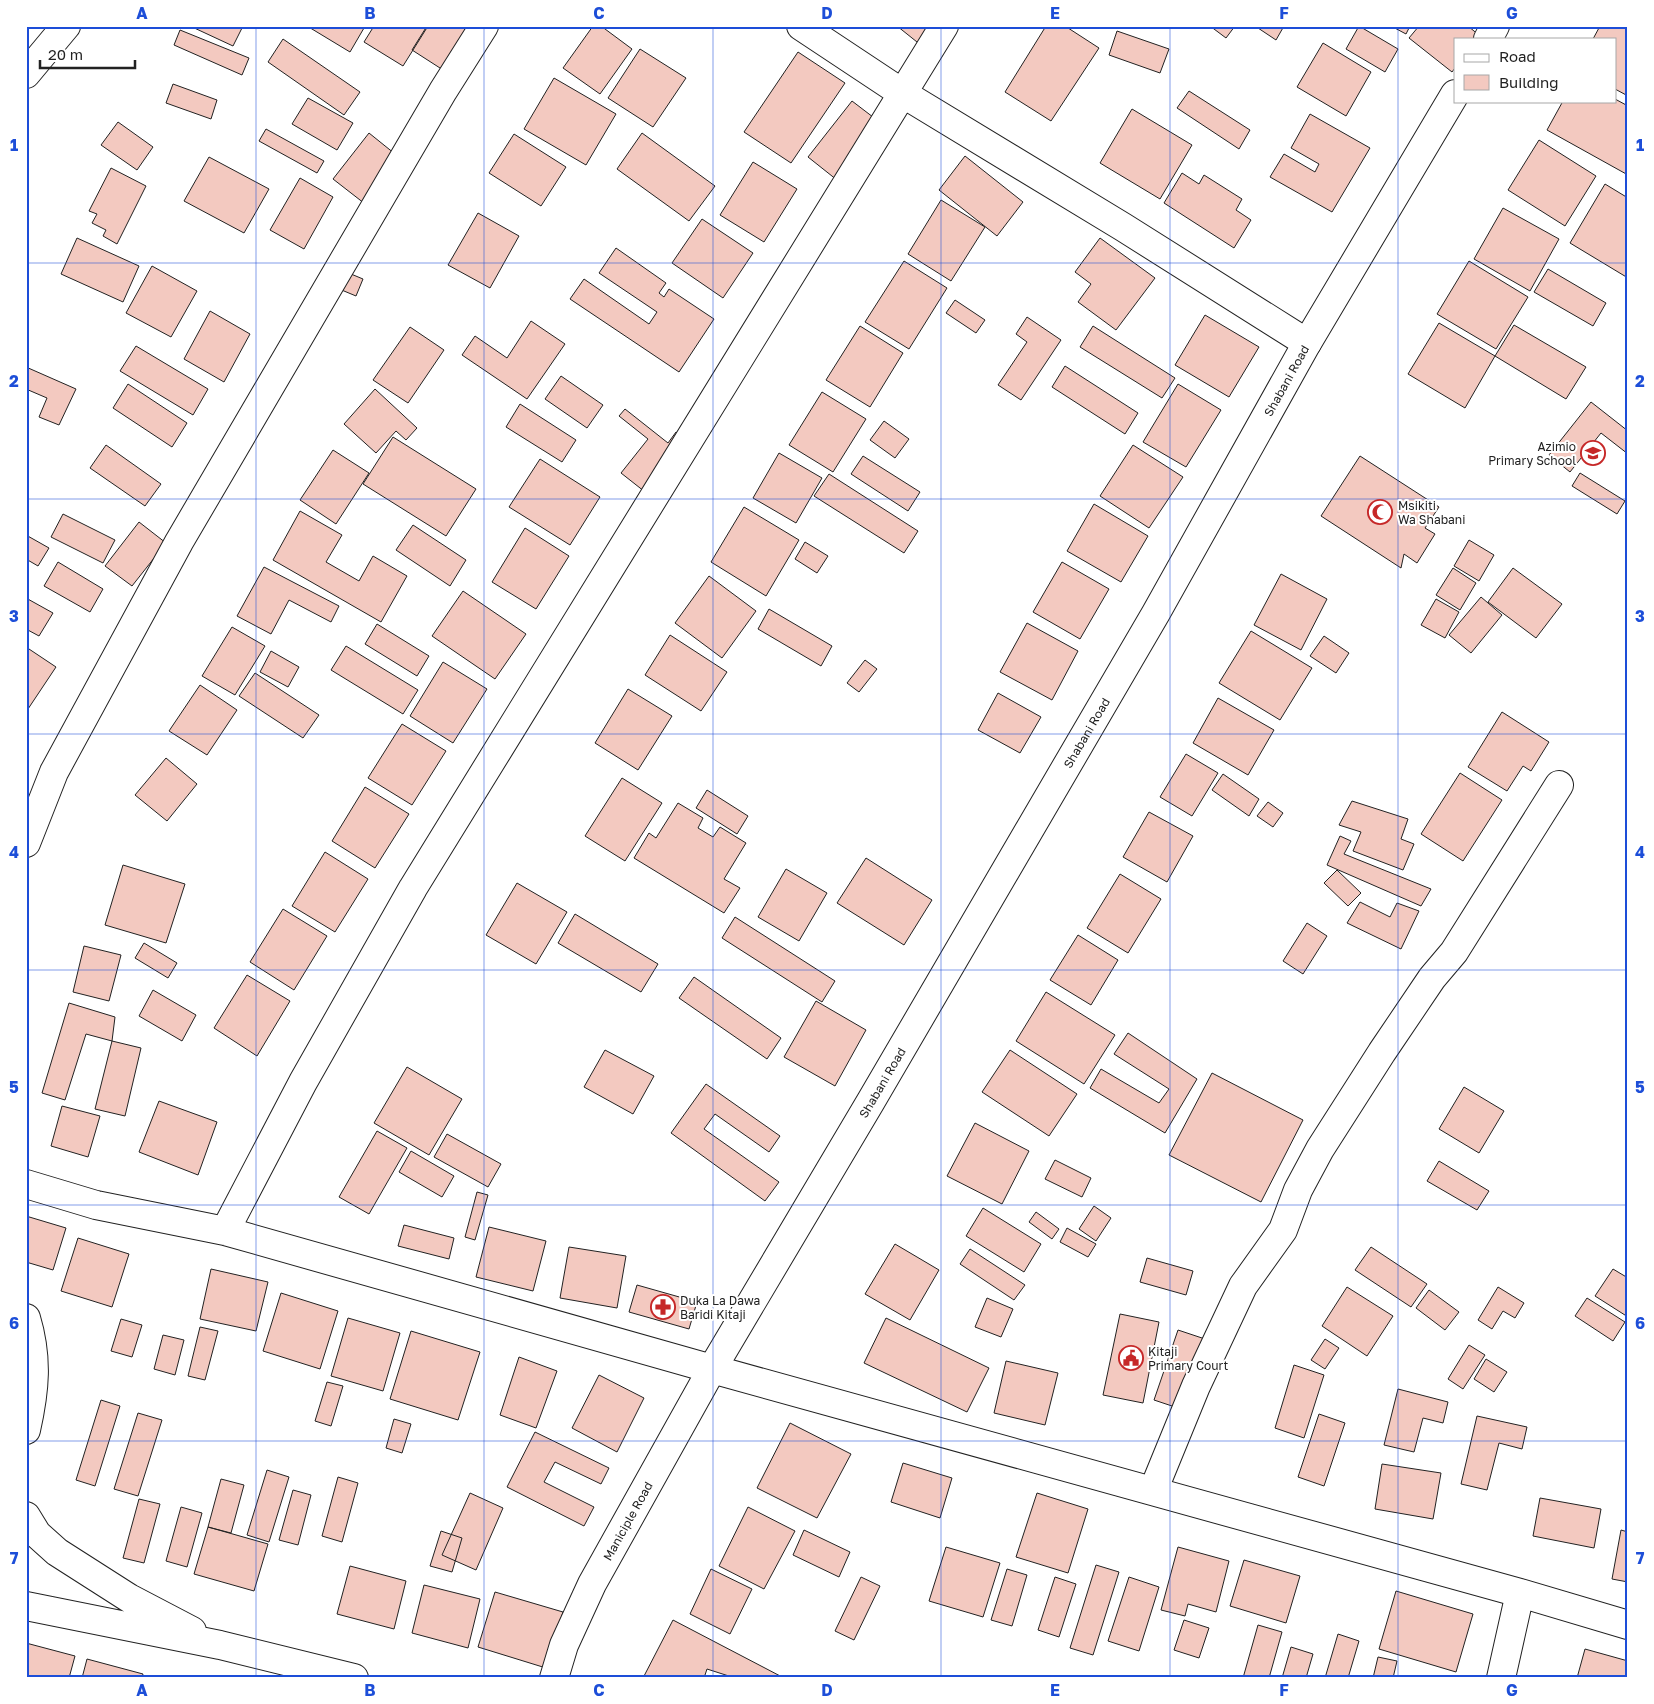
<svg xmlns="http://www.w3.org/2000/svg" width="1654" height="1704" font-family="'Golos Text',sans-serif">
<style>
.building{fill:#f3c9c0;stroke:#222}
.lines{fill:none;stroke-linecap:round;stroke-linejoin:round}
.street-casing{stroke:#222;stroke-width:30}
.secondary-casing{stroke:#222;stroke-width:30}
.street{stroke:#fff;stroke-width:28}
.secondary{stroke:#fff;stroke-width:28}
.grid{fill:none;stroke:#1d4ed8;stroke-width:1;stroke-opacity:0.55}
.labels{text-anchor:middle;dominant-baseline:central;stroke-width:4;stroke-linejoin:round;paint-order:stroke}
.street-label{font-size:12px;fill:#222;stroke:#fff}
.poi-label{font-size:12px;fill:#222;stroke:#fff;text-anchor:start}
.neatline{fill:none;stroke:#1d4ed8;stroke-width:2}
.grid-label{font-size:16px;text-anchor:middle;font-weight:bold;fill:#1d4ed8}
</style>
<rect width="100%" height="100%" fill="#fff"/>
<!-- building -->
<path class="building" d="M190,26H243L233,46Z
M307,26H361L364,28L350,52Z
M374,26H428L403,66L364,42Z
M427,26H482L454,77L412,50Z
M593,26H601L632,49L600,94L563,68Z
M897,26H945L927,50Z
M1046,26H1065L1099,48L1051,121L1005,92Z
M1210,26H1235L1226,38Z
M1255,26H1284L1276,40Z
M1359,26L1398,49L1385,72L1346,49Z
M1391,26H1410L1406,34Z
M1419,26H1468L1480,36L1478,39H1455V68L1452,72L1409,38Z
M1600,26H1625L1628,28V96L1615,89V39H1593Z
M180,30L249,58L242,75L174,45Z
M1117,31L1169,49L1160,73L1109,55Z
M283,39L360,92L344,115L268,62Z
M1323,43L1371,72L1346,116L1297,87Z
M640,49L686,78L653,127L608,98Z
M798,52L845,83L791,163L744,132Z
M554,78L616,114L586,165L524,129Z
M173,84L217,100L211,119L166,103Z
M1189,91L1250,130L1239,149L1177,108Z
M308,98L353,123L337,150L292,124Z
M1615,99L1628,106V175L1547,130L1563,101H1615Z
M852,101L886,127L842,184L808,157Z
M1132,109L1192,145L1160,199L1100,163Z
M1310,114L1370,148L1332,212L1270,177L1284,154L1315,172L1319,164L1291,148Z
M118,122L153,147L137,170L101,145Z
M266,129L324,161L317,173L259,141Z
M369,133L405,162L369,207L333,179Z
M642,133L715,186L689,221L617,169Z
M514,134L566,167L541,206L489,173Z
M1539,140L1596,176L1565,226L1508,190Z
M965,156L1023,202L997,236L939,190Z
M209,157L269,189L244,233L184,201Z
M753,162L797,189L764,242L720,215Z
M111,168L146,186L117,244L103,236L106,230L92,223L97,214L89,211Z
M1182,173L1199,184L1204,175L1242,199L1236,210L1251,220L1234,248L1164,203Z
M300,178L333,197L304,249L270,230Z
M1605,184L1628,198V278L1570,243Z
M941,200L985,227L951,281L908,254Z
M1503,208L1559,239L1530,291L1474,259Z
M478,213L519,236L490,288L448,265Z
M702,219L753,253L723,298L672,263Z
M77,238L139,266L123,302L61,274Z
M1100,238L1155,278L1116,330L1078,302L1091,284L1075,272Z
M616,248L666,283L659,293L664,297L669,289L714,319L679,372L570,299L584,279L649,324L657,312L599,273Z
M904,261L947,288L909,349L865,322Z
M1469,261L1528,297L1496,349L1437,314Z
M152,266L197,291L171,337L126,313Z
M339,269L363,279L356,296L332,286Z
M1548,269L1606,303L1593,326L1534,292Z
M955,300L985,320L976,333L946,313Z
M210,311L250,334L224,382L184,359Z
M1205,315L1259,347L1229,397L1175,365Z
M1027,317L1061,340L1021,400L998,385L1027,342L1016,334Z
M531,321L565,344L527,399L462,355L475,336L507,358Z
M1439,323L1495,356L1465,408L1408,374Z
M1514,325L1586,367L1566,399L1495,356Z
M860,326L903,353L870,407L826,380Z
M1093,326L1175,378L1162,398L1080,347Z
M410,327L444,350L408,403L373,380Z
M136,346L208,389L193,415L120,371Z
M1065,366L1138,413L1125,434L1052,387Z
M26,367L76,389L59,425L39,417L47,398L26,389Z
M561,376L603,405L587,428L545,399Z
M128,384L187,423L172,447L113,408Z
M1178,384L1221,410L1186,467L1143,442Z
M375,389L417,428L406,440L396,431L376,453L344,424Z
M822,392L866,419L833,472L789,445Z
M1591,402L1628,431V454L1601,433L1570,472L1549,455Z
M520,404L576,440L562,462L506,427Z
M625,409L668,443L676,432L695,447L654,499L621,473L648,439L619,416Z
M884,421L909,439L895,458L870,440Z
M393,437L476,489L446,536L363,484Z
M106,445L161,484L145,506L90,468Z
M1133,445L1183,477L1149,528L1100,496Z
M333,450L369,473L336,524L300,500Z
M779,453L822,478L796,523L753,498Z
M863,456L920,492L908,511L851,474Z
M1360,456L1439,507L1425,528L1435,534L1417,563L1404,554L1401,568L1321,516Z
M540,459L600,497L570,545L509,507Z
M1580,473L1625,501L1617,514L1572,486Z
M829,474L918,531L904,553L814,496Z
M1094,504L1148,536L1121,582L1067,551Z
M744,507L799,540L766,596L711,562Z
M300,511L342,535L326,562L359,581L373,556L407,576L381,622L273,560Z
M63,514L115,540L103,563L51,537Z
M139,522L166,543L132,586L105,566Z
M413,525L466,560L450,586L396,550Z
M525,528L569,556L536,609L492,582Z
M26,535L49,548L38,566L26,559Z
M1469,540L1494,555L1479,581L1454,566Z
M805,542L828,556L817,573L795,559Z
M58,562L103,589L90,612L44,586Z
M1062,562L1109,589L1080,639L1033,612Z
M264,567L339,606L331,622L289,600L271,634L237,616Z
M1453,568L1476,583L1460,610L1436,595Z
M1513,568L1562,604L1536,638L1488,602Z
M1281,574L1327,599L1301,650L1254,625Z
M709,576L756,611L722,658L675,623Z
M463,591L526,634L495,679L432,636Z
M1481,597L1502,615L1471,653L1449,635Z
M26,598L53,613L39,636L26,629Z
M1436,599L1459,612L1445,638L1421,625Z
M769,609L832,646L821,666L758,629Z
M1027,623L1078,651L1052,700L1000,672Z
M377,624L429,656L417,676L365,644Z
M232,627L265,646L235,695L202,676Z
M1251,631L1312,668L1280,720L1219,683Z
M670,635L727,672L701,711L645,675Z
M1324,636L1349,653L1336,673L1310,656Z
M346,646L418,690L403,714L331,670Z
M26,647L56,667L26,712Z
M271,651L299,667L288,687L260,672Z
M865,660L877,669L859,692L847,683Z
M443,662L487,689L453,743L410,716Z
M255,673L319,715L303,738L239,696Z
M200,685L237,710L207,755L169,731Z
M628,689L672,716L638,770L595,743Z
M998,693L1041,717L1020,753L978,730Z
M1218,698L1274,730L1248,775L1193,743Z
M1502,712L1549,742L1531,771L1523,766L1507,791L1468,767Z
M402,724L446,751L412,805L368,778Z
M1186,754L1218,773L1192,816L1160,797Z
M166,758L197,784L167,821L135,795Z
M1460,773L1502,800L1463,861L1421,834Z
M1223,774L1259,799L1249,816L1212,790Z
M622,778L662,803L625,861L585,836Z
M365,787L409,814L375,868L332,841Z
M707,790L748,816L737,834L696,808Z
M1352,801L1408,819L1401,839L1414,844L1403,870L1353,851L1361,832L1339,825Z
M1268,802L1283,813L1273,827L1257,816Z
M678,803L703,818L698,828L713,837L720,827L746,843L724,879L740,888L724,913L634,858L649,833L656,838Z
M1149,812L1193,836L1167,882L1123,857Z
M1340,836L1351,841L1344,854L1431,889L1421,906L1327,865Z
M325,852L368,879L335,932L292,906Z
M866,858L932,900L904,945L837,903Z
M123,865L185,884L166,943L105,925Z
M786,869L827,893L799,941L758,917Z
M1337,870L1361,893L1348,906L1324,883Z
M1120,874L1161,899L1128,953L1087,928Z
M517,883L567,912L536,964L486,935Z
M1360,902L1390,917L1397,903L1419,911L1401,949L1347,923Z
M283,909L327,936L294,990L250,962Z
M575,914L658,964L641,992L558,943Z
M735,917L835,981L822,1002L722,938Z
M1307,923L1327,936L1303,974L1283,961Z
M1078,935L1118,960L1091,1005L1050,980Z
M144,943L177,963L168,978L135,958Z
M84,946L121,955L109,1001L73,992Z
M247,975L290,1001L257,1056L214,1028Z
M694,977L781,1038L767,1059L679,998Z
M153,990L196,1015L182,1041L139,1016Z
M1046,992L1115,1035L1084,1084L1016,1041Z
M816,1001L866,1030L835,1086L784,1057Z
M69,1003L115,1017L112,1041L86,1034L65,1100L42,1093Z
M1128,1033L1197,1079L1165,1133L1090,1088L1101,1069L1159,1103L1169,1089L1114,1054Z
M112,1041L141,1048L125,1116L95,1109Z
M605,1050L654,1076L633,1114L584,1087Z
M1010,1050L1077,1094L1049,1136L982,1092Z
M407,1067L462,1099L429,1155L374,1123Z
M1212,1073L1303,1120L1261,1202L1169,1155Z
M706,1084L780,1136L769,1152L715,1114L704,1129L779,1182L765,1201L671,1133Z
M1464,1087L1504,1111L1479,1153L1439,1129Z
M159,1101L217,1122L198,1175L139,1152Z
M62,1106L100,1116L88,1157L51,1146Z
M975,1123L1029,1151L1002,1204L947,1176Z
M377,1131L407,1148L369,1214L339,1197Z
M447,1134L501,1164L488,1187L434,1157Z
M411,1151L454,1176L442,1197L399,1172Z
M1055,1160L1091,1178L1082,1197L1045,1179Z
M1439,1161L1489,1191L1477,1210L1427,1181Z
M477,1192L488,1195L475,1240L465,1237Z
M1094,1206L1111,1218L1096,1241L1079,1229Z
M983,1208L1041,1244L1024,1272L966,1236Z
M1036,1212L1059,1229L1052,1239L1029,1222Z
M26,1216L66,1228L53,1270L26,1262Z
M404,1225L454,1238L449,1259L398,1246Z
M489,1227L546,1241L533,1291L476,1277Z
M1067,1228L1096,1244L1088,1257L1060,1242Z
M78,1238L129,1254L112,1307L61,1291Z
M895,1244L939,1270L910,1320L865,1294Z
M569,1247L626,1256L617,1308L560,1298Z
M1371,1247L1427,1284L1411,1307L1355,1270Z
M970,1249L1025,1285L1014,1300L960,1264Z
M1147,1258L1193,1271L1186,1295L1140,1282Z
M211,1269L268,1282L256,1331L200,1319Z
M1613,1269L1628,1278V1317L1595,1296Z
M637,1285L697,1302L689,1329L629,1312Z
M1347,1287L1393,1316L1367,1356L1322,1326Z
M1498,1287L1524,1303L1515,1318L1503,1311L1492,1329L1478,1320Z
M1429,1290L1459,1312L1445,1330L1416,1308Z
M281,1293L338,1311L320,1369L263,1351Z
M987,1298L1013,1309L1001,1337L975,1327Z
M1587,1298L1625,1322L1613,1341L1575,1316Z
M1120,1314L1159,1322L1143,1403L1103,1395Z
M348,1318L400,1333L383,1391L331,1376Z
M886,1318L989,1368L967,1412L864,1363Z
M121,1319L142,1325L132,1357L111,1351Z
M200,1327L218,1331L205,1380L188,1376Z
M1178,1330L1211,1341L1187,1411L1154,1400Z
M411,1331L480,1352L458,1420L390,1399Z
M163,1335L184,1340L175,1375L154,1369Z
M1325,1339L1339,1348L1325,1369L1311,1360Z
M1469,1345L1485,1355L1463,1389L1448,1379Z
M519,1357L557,1371L536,1428L500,1415Z
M1486,1359L1507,1372L1494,1392L1474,1379Z
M1006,1361L1058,1373L1045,1425L994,1413Z
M1294,1365L1324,1375L1304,1438L1275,1428Z
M599,1375L644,1398L617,1452L572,1428Z
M327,1382L343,1386L331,1426L315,1421Z
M1398,1389L1448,1402L1443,1423L1423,1418L1414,1452L1384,1445Z
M101,1400L120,1406L95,1486L76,1480Z
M138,1413L162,1420L138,1496L114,1489Z
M1319,1414L1345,1423L1324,1486L1298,1477Z
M1477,1416L1527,1427L1522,1449L1499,1443L1487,1490L1461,1484Z
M394,1419L411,1424L402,1453L386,1448Z
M790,1423L851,1454L817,1518L757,1488Z
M535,1432L609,1468L601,1484L555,1462L544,1482L594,1507L584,1526L507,1487Z
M903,1463L952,1478L940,1518L891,1502Z
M1382,1464L1441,1473L1433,1519L1375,1509Z
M267,1470L289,1477L269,1542L247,1535Z
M338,1477L358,1483L342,1542L322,1536Z
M221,1479L244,1485L231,1533L208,1527Z
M293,1490L311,1495L298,1545L279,1540Z
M470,1493L503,1508L476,1570L442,1555Z
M1037,1493L1088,1509L1068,1573L1016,1557Z
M1540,1498L1601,1509L1594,1548L1533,1536Z
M139,1499L160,1504L144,1563L123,1558Z
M181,1507L202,1513L187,1567L166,1561Z
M748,1507L795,1531L764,1589L719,1566Z
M208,1527L268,1544L254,1591L194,1574Z
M804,1530L850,1552L839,1577L793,1555Z
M1621,1530L1628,1532V1582L1612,1579Z
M441,1531L462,1538L452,1572L430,1566Z
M946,1547L1000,1563L983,1617L929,1601Z
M1178,1547L1229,1561L1216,1612L1188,1604L1185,1616L1161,1610Z
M1244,1560L1300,1576L1286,1623L1230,1606Z
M1096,1565L1119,1572L1093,1655L1070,1648Z
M350,1566L406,1581L394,1629L337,1614Z
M711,1569L752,1589L730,1634L690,1614Z
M1007,1569L1027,1575L1012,1626L991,1620Z
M861,1577L880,1586L854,1640L835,1631Z
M1055,1577L1076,1584L1059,1637L1038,1630Z
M1129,1577L1159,1587L1139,1651L1108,1641Z
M424,1585L480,1599L468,1648L412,1633Z
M1396,1591L1473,1614L1456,1672L1379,1649Z
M495,1592L563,1612L546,1668L478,1647Z
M673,1620L784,1678H735L707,1669L704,1678H643Z
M1184,1620L1209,1628L1199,1658L1174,1650Z
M1258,1625L1282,1632L1269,1678H1243Z
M1338,1634L1359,1641L1348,1678H1325Z
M26,1643L75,1656L69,1678H26Z
M1291,1647L1313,1654L1306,1678H1282Z
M1585,1649L1628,1661V1678H1577Z
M1378,1657L1397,1661L1393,1678H1373Z
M87,1659L143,1674L142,1678H82Z"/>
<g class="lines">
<defs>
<path id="street" d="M801,26L902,93L1123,227L1307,343
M26,74L66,26
M26,843L54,772L179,542L443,91L484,26
M26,1184L96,1205L225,1231L712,1369L1520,1593L1628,1625
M225,1231L303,1082L413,888L944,26
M26,1318C38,1358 35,1390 26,1430
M1153,1491L1196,1386L1243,1286L1283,1230L1298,1190L1320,1149L1382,1052L1432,978L1454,952L1559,785
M26,1516L37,1534L57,1552L129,1598L192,1631
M26,1606L220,1645L354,1678
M1501,1678L1520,1593"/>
<g id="secondary">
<path d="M1488,39L1495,26"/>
<path id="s1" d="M554,1678L564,1645L592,1584L712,1369L871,1101L1156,613L1307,343L1455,94"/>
</g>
</defs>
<!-- street casing -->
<use href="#street" class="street-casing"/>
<!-- secondary casing -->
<use href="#secondary" class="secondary-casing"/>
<!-- street -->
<use href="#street" class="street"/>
<!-- secondary -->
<use href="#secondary" class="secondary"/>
</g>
<!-- grid -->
<path class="grid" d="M256,26V1678M484,26V1678M713,26V1678M941,26V1678M1170,26V1678M1398,26V1678M26,263H1628M26,499H1628M26,734H1628M26,970H1628M26,1205H1628M26,1441H1628"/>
<!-- icons -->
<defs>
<symbol id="school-ring" viewBox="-11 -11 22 22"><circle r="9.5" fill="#fff" stroke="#c62828" stroke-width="1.5"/><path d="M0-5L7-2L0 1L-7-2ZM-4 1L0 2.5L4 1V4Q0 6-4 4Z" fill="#c62828"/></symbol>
<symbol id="mosque-ring" viewBox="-11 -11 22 22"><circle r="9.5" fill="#fff" stroke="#c62828" stroke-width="1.5"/><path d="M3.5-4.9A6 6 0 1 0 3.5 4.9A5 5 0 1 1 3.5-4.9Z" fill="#c62828"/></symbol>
<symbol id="pharmacy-ring" viewBox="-11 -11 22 22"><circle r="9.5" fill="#fff" stroke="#c62828" stroke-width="1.5"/><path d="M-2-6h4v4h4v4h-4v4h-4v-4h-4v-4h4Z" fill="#c62828"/></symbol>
<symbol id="civic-ring" viewBox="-11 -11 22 22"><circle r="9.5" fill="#fff" stroke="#c62828" stroke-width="1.5"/><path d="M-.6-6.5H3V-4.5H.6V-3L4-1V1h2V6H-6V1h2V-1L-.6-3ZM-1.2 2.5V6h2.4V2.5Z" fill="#c62828"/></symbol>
</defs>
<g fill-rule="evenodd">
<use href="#school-ring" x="1579" y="439" width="28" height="28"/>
<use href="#mosque-ring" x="1366" y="498" width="28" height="28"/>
<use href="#pharmacy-ring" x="649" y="1293" width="28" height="28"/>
<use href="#civic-ring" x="1117" y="1344" width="28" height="28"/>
</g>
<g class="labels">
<!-- street labels -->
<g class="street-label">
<text stroke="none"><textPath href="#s1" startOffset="1491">Shabani Road</textPath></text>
<text stroke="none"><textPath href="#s1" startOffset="1086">Shabani Road</textPath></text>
<text stroke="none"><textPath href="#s1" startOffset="681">Shabani Road</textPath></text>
<text stroke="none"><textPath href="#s1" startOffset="174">Maniciple Road</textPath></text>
</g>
<!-- poi labels -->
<g class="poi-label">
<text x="1576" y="446" text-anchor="end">Azimio<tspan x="1576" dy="14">Primary School</tspan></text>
<text x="1398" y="505">Msikiti<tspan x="1398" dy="14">Wa Shabani</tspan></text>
<text x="680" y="1300">Duka La Dawa<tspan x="680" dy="14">Baridi Kitaji</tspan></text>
<text x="1148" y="1351">Kitaji<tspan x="1148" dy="14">Primary Court</tspan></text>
</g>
</g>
<!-- border -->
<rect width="1654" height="1704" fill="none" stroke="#ffffff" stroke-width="55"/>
<!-- legend -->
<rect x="1454" y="38" width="162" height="65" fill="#ffffff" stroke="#a7a7a7"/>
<rect x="1464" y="54" width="25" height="8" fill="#ffffff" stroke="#a7a7a7"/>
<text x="1499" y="62" font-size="15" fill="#222222">Road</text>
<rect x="1464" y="75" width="25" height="15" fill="#f3c9c0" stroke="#a7a7a7"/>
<text x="1499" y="88" font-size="15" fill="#222222">Building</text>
<!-- scale -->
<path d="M40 60v8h95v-8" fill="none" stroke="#222222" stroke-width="2.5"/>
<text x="48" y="60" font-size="15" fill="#222222" stroke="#ffffff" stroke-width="4" paint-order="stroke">20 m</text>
<rect x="28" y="28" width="1598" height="1648" class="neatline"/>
<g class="grid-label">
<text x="142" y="19">A</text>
<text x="370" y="19">B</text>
<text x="599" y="19">C</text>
<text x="827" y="19">D</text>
<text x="1055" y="19">E</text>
<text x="1284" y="19">F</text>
<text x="1512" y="19">G</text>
<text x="14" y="151">1</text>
<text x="1640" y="151">1</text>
<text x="14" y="387">2</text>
<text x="1640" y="387">2</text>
<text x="14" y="622">3</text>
<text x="1640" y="622">3</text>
<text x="14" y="858">4</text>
<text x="1640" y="858">4</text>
<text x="14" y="1093">5</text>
<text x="1640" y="1093">5</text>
<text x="14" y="1329">6</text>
<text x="1640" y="1329">6</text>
<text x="14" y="1564">7</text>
<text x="1640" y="1564">7</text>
<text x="142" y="1696">A</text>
<text x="370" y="1696">B</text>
<text x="599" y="1696">C</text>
<text x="827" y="1696">D</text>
<text x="1055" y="1696">E</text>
<text x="1284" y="1696">F</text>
<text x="1512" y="1696">G</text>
</g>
</svg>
